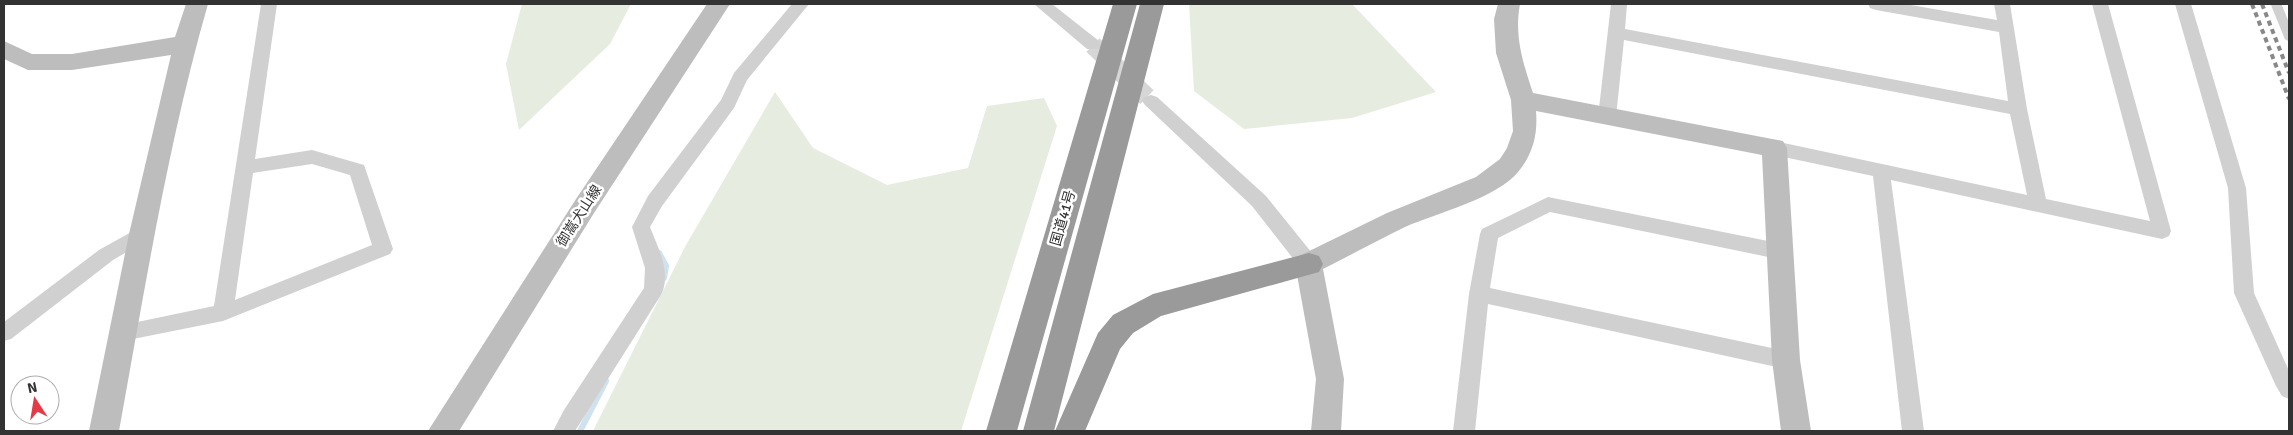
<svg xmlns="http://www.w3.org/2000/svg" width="2293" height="435" font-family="Signika,'Noto Sans JP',sans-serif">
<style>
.green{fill:#e6ecdf}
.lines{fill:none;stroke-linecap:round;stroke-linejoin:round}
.stream{stroke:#cfe2ee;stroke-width:6}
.street-tunnel{stroke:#d6d6d6;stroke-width:19;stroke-dasharray:19 9;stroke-linecap:butt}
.lane{stroke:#d0d0d0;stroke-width:10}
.street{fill:#d0d0d0;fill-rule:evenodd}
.secondary{fill:#bdbdbd;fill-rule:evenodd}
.highway{fill:#9a9a9a;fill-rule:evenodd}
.rail{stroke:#888;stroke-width:4;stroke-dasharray:5 4;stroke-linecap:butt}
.labels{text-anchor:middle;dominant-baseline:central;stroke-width:5;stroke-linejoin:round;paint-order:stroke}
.street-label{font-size:14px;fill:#333;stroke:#fff}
</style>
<rect width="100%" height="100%" fill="#fff"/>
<!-- green -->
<path class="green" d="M522,4H631L610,44L519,130L506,64Z
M1189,4H1352L1436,92L1352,118L1244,129L1194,91Z
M775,92L813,148L887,185L968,168L987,106L1044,98L1057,126L961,431H593L686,245Z"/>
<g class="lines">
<!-- stream -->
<path class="stream" d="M659,253L666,266L664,278
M580,431L606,381"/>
<!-- street-tunnel -->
<path class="street-tunnel" d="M1093,45L1151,101"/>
<!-- lane -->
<path class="lane" d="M2276,4L2289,36"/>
<!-- street -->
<path class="street" d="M261,4H277L255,159L312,150L364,165L393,249L390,254L223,321L123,341L116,339L113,333L116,327L123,325L214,306ZM312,164L350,175L372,245L235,300L253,173Z
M792,4H809L747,80L734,108L662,206L650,227C658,248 672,273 661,295L575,431H553L564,410L644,288L645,268L632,227L648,196L721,100L734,73Z
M1034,4H1052L1099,41L1101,45L1099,49H1087Z
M1611,4H1627L1625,29L2008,101L1999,32L1876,10L1870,8L1868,4H1905L1997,20L1994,4H2010L2027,109L2046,199L2150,221L2092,4H2108L2171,231L2169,236L2162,239L1891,180L1924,431H1902L1873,176L1774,155L1768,153L1765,148L1768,143L1774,141L2027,195L2010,114L1624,40L1616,117L1613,122L1607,123L1601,122L1598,117Z
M2175,4H2191L2246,188L2254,293L2289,371V399L2282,396L2276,386L2234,293L2228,188Z
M1151,95L1157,97L1266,196L1316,258L1319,264L1316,270L1309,272L1302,270L1252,206L1145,105L1142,101L1145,97Z
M1548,197L1778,243L1785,246L1788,251L1785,256L1778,259L1550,212L1498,238L1490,288L1786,351L1793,354L1796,360L1793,366L1786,369L1488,304L1475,431H1453L1469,294L1480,234L1482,229Z
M142,226L149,229L151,234L149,239L113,260L11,339L4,341V322L99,250Z"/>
<!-- secondary -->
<path class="secondary" d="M186,4H208C168,143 145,288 119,431H89L129,234L171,55L72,70H28L4,59V41L32,54H72L175,37Z
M707,4H730L594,213L459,431H428L576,199Z
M1498,4H1520C1514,36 1523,63 1533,93L1783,141L1787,148L1800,360L1811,431H1781L1772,360L1762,155L1536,111C1538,134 1533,154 1518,172C1497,198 1437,213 1405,227C1378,240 1351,255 1323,269L1344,379L1341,431H1311L1316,379L1295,264L1299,256L1387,213L1476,177L1500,159L1507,148L1513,131L1511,100L1496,53L1494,19Z"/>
<!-- highway -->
<path class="highway" d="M1113,4H1137L1017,431H986Z
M1140,4H1164L1054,431H1023Z
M1309,253L1319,256L1323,264L1319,272L1161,316L1133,333L1120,349L1085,431H1055L1098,333L1113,315L1153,294Z"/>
<!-- rail -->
<path class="rail" d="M2252,4L2289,99
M2262,4L2289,73"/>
</g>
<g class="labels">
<!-- street labels -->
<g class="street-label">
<text transform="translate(579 216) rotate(-57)">御嵩犬山線</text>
<text transform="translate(1063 218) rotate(-74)">国道41号</text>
</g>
</g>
<!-- border -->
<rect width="2293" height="435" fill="none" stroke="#333333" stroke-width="10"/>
<!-- north arrow -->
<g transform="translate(35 400) rotate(348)"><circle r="24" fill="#ffffff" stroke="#adadad"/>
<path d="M0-4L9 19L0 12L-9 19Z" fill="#e63946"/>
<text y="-8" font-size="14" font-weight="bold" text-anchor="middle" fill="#333333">N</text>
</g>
</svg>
